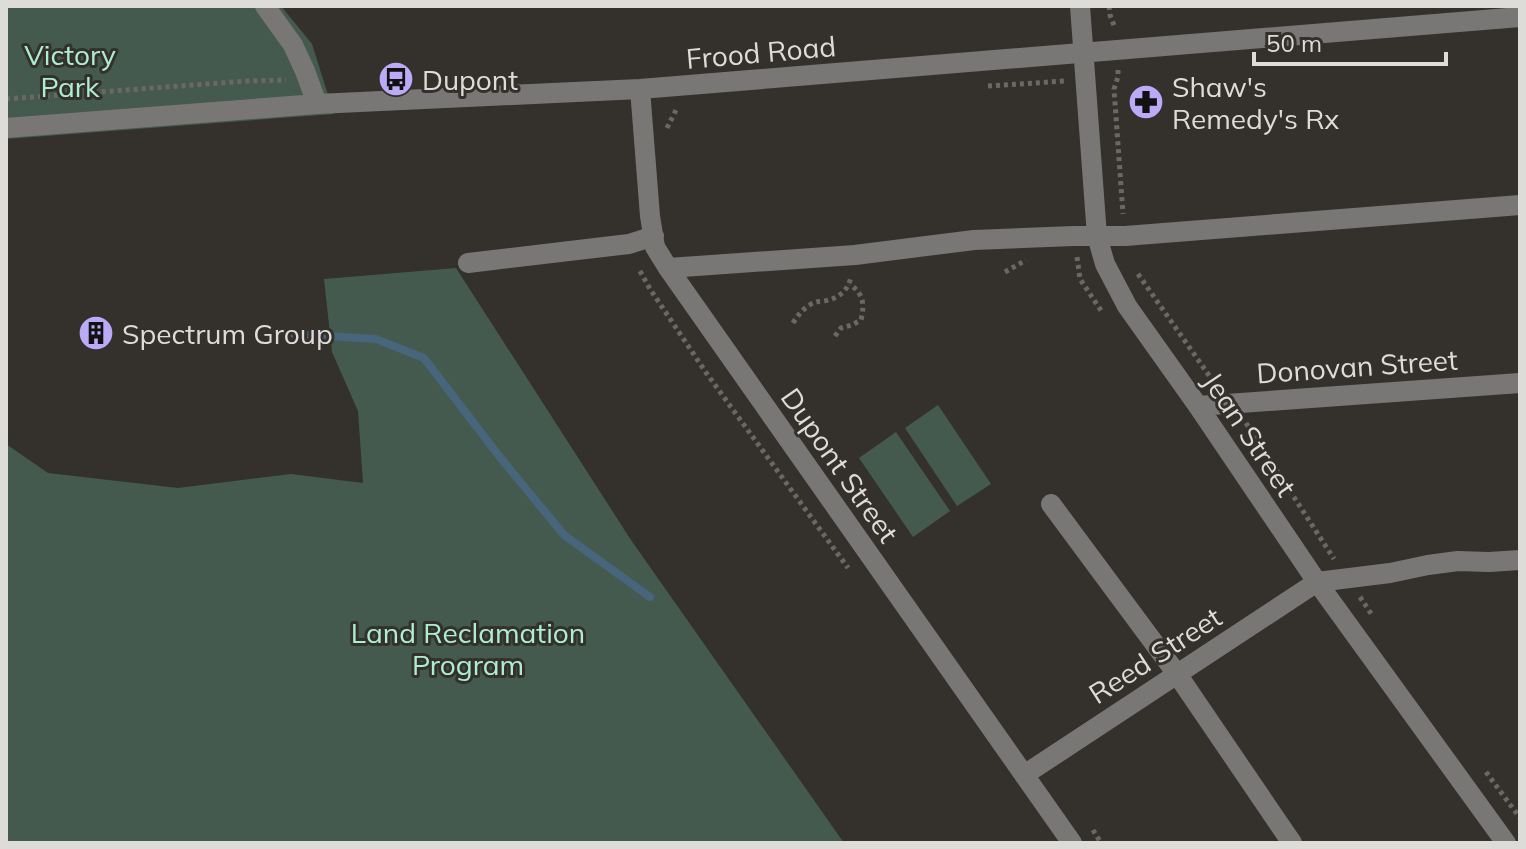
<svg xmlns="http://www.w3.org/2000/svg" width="1526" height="849" font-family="Mulish,sans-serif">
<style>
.green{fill:#445a4f}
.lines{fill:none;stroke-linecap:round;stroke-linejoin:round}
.stream{stroke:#47657b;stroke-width:8}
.path{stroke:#6b6864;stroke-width:5;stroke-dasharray:4 4;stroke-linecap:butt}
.minor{stroke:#797775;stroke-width:20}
.labels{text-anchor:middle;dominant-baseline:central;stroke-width:6;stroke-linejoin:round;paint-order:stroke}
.street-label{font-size:28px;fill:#dedcd9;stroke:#34312c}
.park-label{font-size:28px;fill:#acefcf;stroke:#34312c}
.poi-label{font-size:28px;fill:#dedcd9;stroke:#34312c;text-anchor:start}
</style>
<rect width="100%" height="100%" fill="#34312c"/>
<!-- green -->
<path class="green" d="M6,6H281L312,44L334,114L6,139Z
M456,268L631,540L844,843H6V444L48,473L178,488L291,474L363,483L358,411L332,352L324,279Z
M938,405L991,484L957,506L905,428Z
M896,432L950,511L913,537L859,458Z"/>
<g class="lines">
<!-- stream -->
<path class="stream" d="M294,334L376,339L424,358L499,456L564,535L650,597"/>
<!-- path -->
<path class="path" d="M1109,6L1110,15L1115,28
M1118,70V77L1114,89L1123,214
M988,86L1065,81
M6,99L247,81L286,80
M667,128L677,108
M1077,257L1080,279L1102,312
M640,271L650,289L707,374L848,568
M1005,272L1026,260
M1138,274L1215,384
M793,323C798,315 803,309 811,304C817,301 817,302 824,301C838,299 849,290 851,276
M835,336L841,328L852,325L861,320C865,303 863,294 850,284
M1246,423L1334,559
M1360,597L1372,615
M1486,772L1520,818
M1093,830L1101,843"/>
<!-- minor -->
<path class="minor" d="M265,6L293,45L305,71L317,104
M1080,6L1097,236L1105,264L1127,306L1198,406L1317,582L1506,843
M640,89L650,216L655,247L668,268L1072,843
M6,128L317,104L640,89L1520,17
M468,263L629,244L654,236
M668,268L855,255L974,240L1074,236H1125L1520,205
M1198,406L1520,383
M1051,504L1177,674L1292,843
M1024,775L1317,582L1390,573L1428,565L1458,561L1489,562L1520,560"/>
</g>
<!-- icons -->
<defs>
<symbol id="bus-disc" viewBox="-11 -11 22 22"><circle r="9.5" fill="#baaaf7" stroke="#34312c"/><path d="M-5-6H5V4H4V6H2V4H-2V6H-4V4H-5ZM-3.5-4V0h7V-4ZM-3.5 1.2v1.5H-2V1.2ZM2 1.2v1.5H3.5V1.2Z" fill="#111"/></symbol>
<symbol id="pharmacy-disc" viewBox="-11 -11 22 22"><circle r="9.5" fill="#baaaf7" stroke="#34312c"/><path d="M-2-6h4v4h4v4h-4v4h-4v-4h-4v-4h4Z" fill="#111"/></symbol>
<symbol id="building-disc" viewBox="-11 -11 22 22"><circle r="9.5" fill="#baaaf7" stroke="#34312c"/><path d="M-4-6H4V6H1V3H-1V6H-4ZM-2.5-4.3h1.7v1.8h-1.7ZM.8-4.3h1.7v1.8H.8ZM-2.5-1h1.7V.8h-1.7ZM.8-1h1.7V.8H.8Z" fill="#111"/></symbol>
</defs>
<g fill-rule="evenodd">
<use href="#bus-disc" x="376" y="59" width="40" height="40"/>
<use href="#pharmacy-disc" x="1126" y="82" width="40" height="40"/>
<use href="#building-disc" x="76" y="313" width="40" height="40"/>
</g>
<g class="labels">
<!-- street labels -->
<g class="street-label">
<text transform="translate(761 52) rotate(-5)">Frood Road</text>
<text transform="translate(1357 366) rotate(-4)">Donovan Street</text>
<text transform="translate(1250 434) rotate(56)">Jean Street</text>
<text transform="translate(840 465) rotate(55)">Dupont Street</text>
<text transform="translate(1155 655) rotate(-33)">Reed Street</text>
</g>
<!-- park labels -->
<g class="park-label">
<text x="70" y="54">Victory<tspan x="70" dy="32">Park</tspan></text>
<text x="468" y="632">Land Reclamation<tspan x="468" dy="32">Program</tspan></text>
</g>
<!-- poi labels -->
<g class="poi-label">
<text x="422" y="79">Dupont</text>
<text x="1172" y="86">Shaw's<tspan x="1172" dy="32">Remedy's Rx</tspan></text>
<text x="122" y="333">Spectrum Group</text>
</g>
</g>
<!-- border -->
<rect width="1526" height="849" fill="none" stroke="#dedcd9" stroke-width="16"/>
<!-- scale -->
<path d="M1254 52v12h192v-12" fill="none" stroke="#dedcd9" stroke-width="4"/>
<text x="1266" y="52" font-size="24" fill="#dedcd9" stroke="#34312c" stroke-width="6" paint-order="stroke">50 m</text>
</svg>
